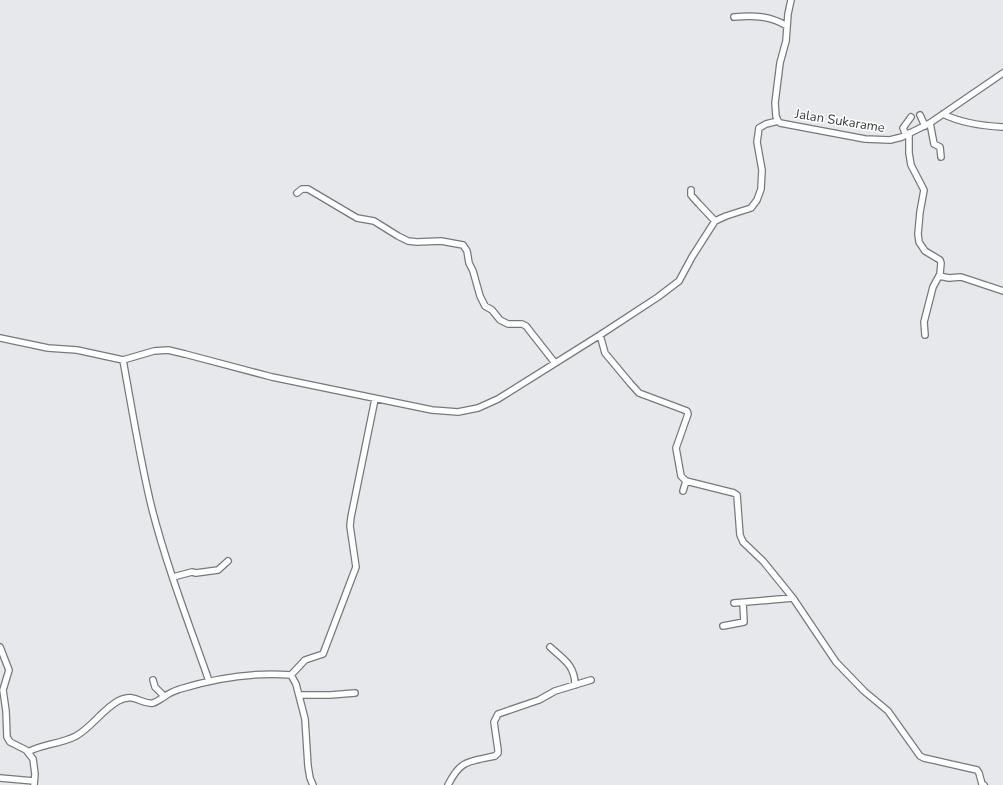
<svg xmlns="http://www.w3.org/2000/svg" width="1003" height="785" font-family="'Nunito Sans',sans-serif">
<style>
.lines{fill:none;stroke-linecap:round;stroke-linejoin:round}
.minor-casing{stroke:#76787b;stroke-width:8}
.minor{stroke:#fff;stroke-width:5.5}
.labels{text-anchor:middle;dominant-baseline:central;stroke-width:3;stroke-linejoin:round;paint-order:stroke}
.street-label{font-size:13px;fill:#363739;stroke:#fff}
</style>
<rect width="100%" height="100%" fill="#e6e8eb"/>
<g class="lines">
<defs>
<path id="minor" d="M791,0L788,14L786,41L780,63L775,103L776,116L778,121L780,123L865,139L890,140L902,137L930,123L1003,73
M734,17C754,15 770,16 787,26
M943,114C961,123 983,126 1003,127
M920,115L925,126
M930,123L934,144L940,147L941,157
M909,133V153L911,165L924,190L920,212L918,234L919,242L925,251L940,260L941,263L940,274L933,287L924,322L925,335
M906,135L903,128L911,117
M691,190V195L698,203
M297,193L302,189H308L357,218L374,221L398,236L408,241L417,242L441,241L463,245L467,251L469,263L473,271L480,296L485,306L492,310L500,320L508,324H522L526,326L555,363
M699,204L715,221
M939,276L949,278L961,277L1003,291
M600,335L605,353L630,383L639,393L687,411L688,414L676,448L681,476L686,481L734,493L737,495L740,535L743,542L763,561L793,598L836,662L864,691L888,711L920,756L924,758L977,770L979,773L982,784L984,785
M0,338L48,348L77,350L123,360L154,351L168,350L185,354L272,377L432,410L458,412L478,408L498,399L600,335L658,297L679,281L692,257L715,221L726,216L751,208L757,200L761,189L762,170L757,142L759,128L766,124L778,121
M123,360C132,409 140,460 152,509C167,567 189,624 209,681
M683,491L686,481
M173,577L192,572L196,573L218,570L228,561
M734,603L793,598
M723,626L744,622L743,603
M0,647L9,670L3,690L6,711L7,737L10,742L26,750L33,759L35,774L34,785
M550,647C563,659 575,665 575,685
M291,675L305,660L323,654L356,567L350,526L351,517L375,399
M153,680L155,687L164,696
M299,695H330L355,693
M28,752C42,744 61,744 76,736C92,727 102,710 118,701C135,692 141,705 153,703C157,702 160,699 164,697C169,693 174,691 180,689C216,678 253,672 291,675L296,684L305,719L308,766L310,778L313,785
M0,778L34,781
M448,785C461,759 469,762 495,756L498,753V750L494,722L498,714L539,700L555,691L591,680"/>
</defs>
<!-- minor casing -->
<use href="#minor" class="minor-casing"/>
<!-- minor -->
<use href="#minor" class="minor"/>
</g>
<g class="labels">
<!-- street labels -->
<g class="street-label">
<text transform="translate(840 121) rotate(9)">Jalan Sukarame</text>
</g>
</g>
</svg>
